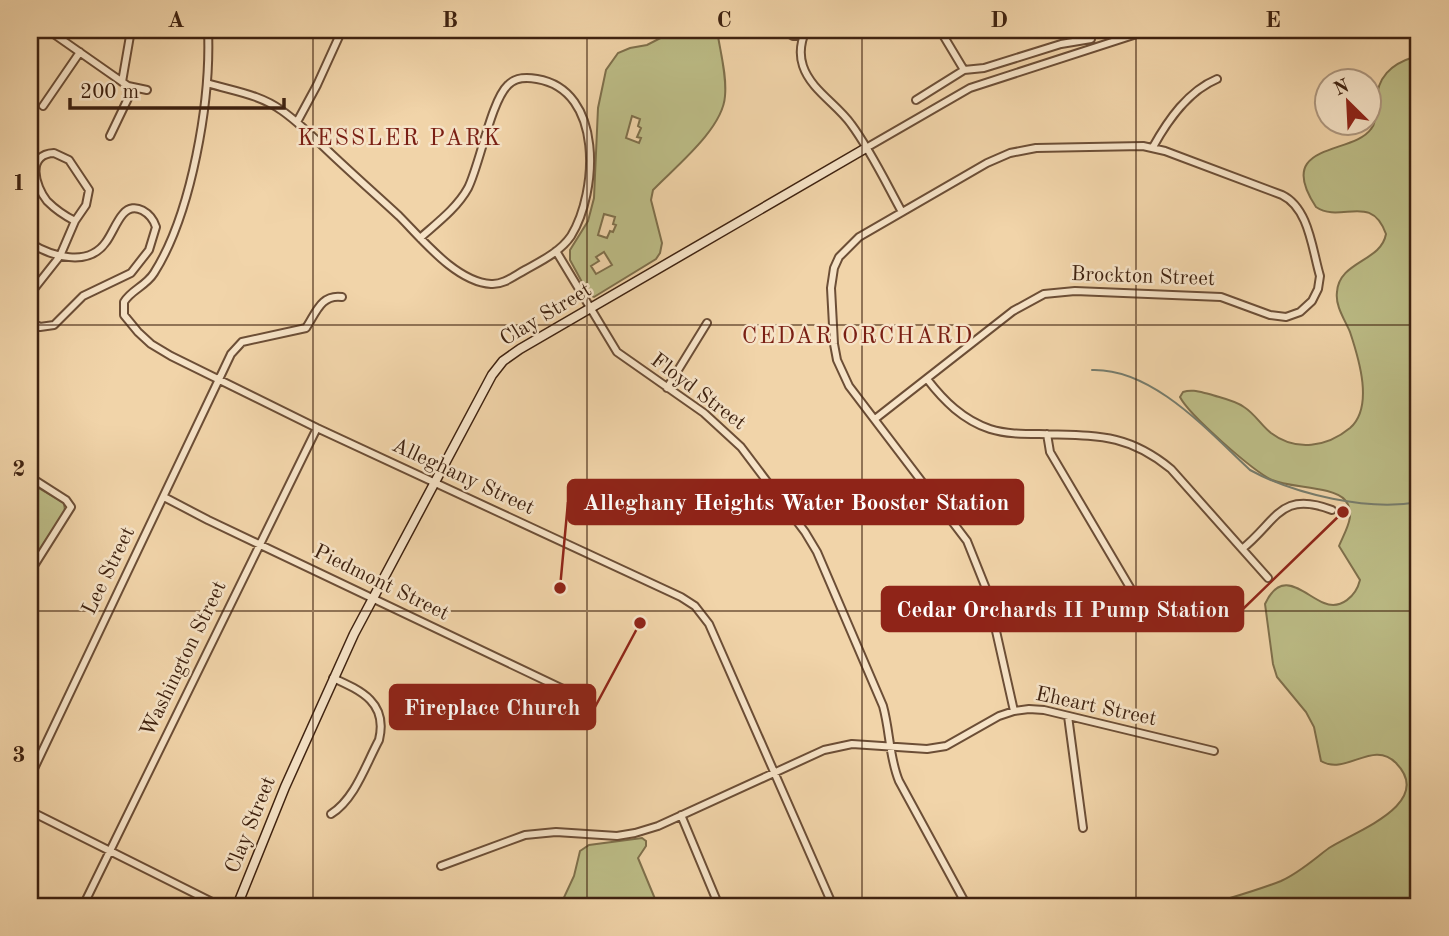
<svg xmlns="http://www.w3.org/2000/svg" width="1449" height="936" font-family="'Old Standard TT',serif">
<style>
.green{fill:#bcbc86;stroke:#7e6f4b;stroke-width:2;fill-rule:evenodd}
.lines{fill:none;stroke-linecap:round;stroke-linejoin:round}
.stream{stroke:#767c6c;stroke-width:2}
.street-casing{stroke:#6c4e36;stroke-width:10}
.secondary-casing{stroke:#3f2210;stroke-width:11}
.street{stroke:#f6e3c7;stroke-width:6}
.secondary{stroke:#f6e3c7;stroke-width:8}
.grid{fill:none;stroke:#3f2210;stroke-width:2;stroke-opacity:0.55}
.labels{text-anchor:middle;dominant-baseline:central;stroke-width:5;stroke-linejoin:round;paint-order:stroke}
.street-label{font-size:21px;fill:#3f2210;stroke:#f6e3c7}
.neighbourhood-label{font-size:23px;letter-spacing:2px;fill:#7a1f14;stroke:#f6e3c7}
.leader{fill:none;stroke:#8f2418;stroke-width:2.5}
.callout-dot{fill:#8f2418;stroke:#f6e3c7;stroke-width:2.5}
.callout{fill:#8f2418;stroke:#8f2418;stroke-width:2.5}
.callout-label{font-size:23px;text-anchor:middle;font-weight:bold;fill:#fff}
.neatline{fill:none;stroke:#3f2210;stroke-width:2.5}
.grid-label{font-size:23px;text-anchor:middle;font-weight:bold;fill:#3f2210}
</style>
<rect width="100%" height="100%" fill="#f1d4a9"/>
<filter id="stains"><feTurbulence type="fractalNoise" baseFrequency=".00286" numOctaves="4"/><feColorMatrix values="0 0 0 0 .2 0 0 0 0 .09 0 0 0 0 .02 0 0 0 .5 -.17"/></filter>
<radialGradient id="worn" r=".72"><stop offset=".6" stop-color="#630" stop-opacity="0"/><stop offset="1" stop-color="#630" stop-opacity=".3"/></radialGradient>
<!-- green -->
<path class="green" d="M676,30H717C720,51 727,75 725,96C723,129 675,167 653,190L651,200L662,243L660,253L656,259L594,297L589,295L570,260V250L588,221L594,198L598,108L606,70L618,53L630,48L647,45ZM632,116L640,119L638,126L641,128L637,137L641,138L639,143L626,138ZM604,214L615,217L613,224L616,225L613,232L610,231L607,238L598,235ZM604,252L612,265L596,274L591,266L599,261L596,257Z
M1414,57H1419V906H1204C1229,898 1256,891 1281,881C1299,873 1313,860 1329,848C1353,832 1436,804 1396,763C1373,739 1346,776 1321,761L1314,727L1306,712L1277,677L1273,664L1265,604C1282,567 1304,595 1324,603C1341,610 1356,596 1360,580L1339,546C1345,531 1357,514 1345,500C1333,486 1290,488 1272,480C1253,471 1189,415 1180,397L1183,392C1192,389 1200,392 1209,394C1221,398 1234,400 1244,407C1255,414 1261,425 1271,433C1296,452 1327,447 1350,428C1374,407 1359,359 1350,332C1345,320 1335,306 1337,292C1339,261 1381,262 1386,234C1371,192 1341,224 1316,207C1273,142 1353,155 1371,129C1377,122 1375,112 1376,103C1377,77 1391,64 1414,57Z
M30,483L64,503L65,511L30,564Z
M642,838L646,841V846L638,858L658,906H560L574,876L580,851L589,845Z"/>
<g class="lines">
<!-- stream -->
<path class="stream" d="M1092,370C1153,368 1209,432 1250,470C1296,495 1368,511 1419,502"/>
<defs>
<path id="street" d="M48,30L128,86L147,90
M208,30C211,100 192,213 154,273C146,286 131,290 124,302V315L138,332L151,344L171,356L317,428L681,597L695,606L709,624L833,906
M783,30L793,36H803
M806,30C801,41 799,54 803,66C811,90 837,104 851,124C871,151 886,183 902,212
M940,30L964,70
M726,31L734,30
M122,82L131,30
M207,83C232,91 259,94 281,110C297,121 311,135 325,148C349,171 374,193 399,216C422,239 456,282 491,284C503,285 514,276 525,270C541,261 560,252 571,236C598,192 604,90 537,79C526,77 516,77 508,85C491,101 480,164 468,188C457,208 437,223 420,238
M916,100L964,70L984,68L1061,44L1091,39
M43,106L80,52
M297,122L317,85L342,30
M110,136L133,88
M1153,147C1168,120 1188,91 1217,79
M866,148L970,88L1149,30
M54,153L69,160L89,190L86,205L75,221C65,216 55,209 47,201C35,186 26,154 54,153Z
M30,243C51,256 88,268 106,242C112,234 116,222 123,214C135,200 152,214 156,227L149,250L131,273L83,296L54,325L40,327L30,322
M556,251L617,352L704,413L741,447L805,532L817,552L883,706C890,731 889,757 899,781L967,906
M30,294L60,256L75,221
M927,379C944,401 963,420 990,429C1006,434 1022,434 1039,434C1094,436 1126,432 1171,469L1268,578
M667,388L707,323
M875,419L1013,311L1044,294L1075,291L1221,297L1270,315L1286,317L1300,312L1312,301L1318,289L1320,276C1312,249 1309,208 1282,195L1165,151L1143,146L1036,148L1010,153L987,163L859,237L839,257L834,268L831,288L834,344L837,360L849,386L967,541L987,591L1014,711
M1047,434L1050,452L1138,601
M30,477L66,500L71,507L30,572
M164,497L208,520L584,699
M1242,549C1277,521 1280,490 1332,510
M1068,716L1083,828
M30,777L231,354L242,342L306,328C316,313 321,294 342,297
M30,811L220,906
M331,814C355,799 366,764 379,740C388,703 362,691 333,678
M681,815L719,906
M441,866L525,835L556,832L617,836L635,833L658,826L824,750L852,744L927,749L946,746L999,716L1014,711L1029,709L1044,710L1214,751
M83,906L317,428"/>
<path id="secondary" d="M30,40L37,30
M237,906L285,787L354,634L492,375L503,361L520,349L866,148"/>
</defs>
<!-- street casing -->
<use href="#street" class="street-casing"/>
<!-- secondary casing -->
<use href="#secondary" class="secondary-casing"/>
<!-- street -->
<use href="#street" class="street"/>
<!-- secondary -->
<use href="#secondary" class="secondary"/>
</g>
<!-- grid -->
<path class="grid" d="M313,30V906M587,30V906M862,30V906M1136,30V906M30,325H1419M30,611H1419"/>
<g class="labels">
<!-- street labels -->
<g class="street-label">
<text transform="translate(1143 277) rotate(2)">Brockton Street</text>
<text transform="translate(546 315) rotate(-31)">Clay Street</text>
<text transform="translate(698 392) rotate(37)">Floyd Street</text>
<text transform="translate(463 477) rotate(25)">Alleghany Street</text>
<text transform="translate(109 571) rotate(-64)">Lee Street</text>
<text transform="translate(381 583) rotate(26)">Piedmont Street</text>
<text transform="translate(184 659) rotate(-64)">Washington Street</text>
<text transform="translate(1096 707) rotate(12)">Eheart Street</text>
<text transform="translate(251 825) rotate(-68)">Clay Street</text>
</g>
<!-- neighbourhood labels -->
<g class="neighbourhood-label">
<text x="400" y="138">KESSLER PARK</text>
<text x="858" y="336">CEDAR ORCHARD</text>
</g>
</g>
<!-- callouts -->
<path class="leader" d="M560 588L568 502M1343 512L1243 609M640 623L595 707"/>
<g class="callout-dot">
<circle cx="560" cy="588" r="7"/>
<circle cx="1343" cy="512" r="7"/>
<circle cx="640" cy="623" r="7"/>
</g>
<g class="callout">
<rect x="568" y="480" width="455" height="44" rx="7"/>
<rect x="882" y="587" width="361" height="44" rx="7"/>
<rect x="390" y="685" width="205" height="44" rx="7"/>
</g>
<g class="callout-label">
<text x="796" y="510">Alleghany Heights Water Booster Station</text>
<text x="1063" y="617">Cedar Orchards II Pump Station</text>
<text x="492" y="715">Fireplace Church</text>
</g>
<!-- margin -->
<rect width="1449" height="936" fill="none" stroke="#f1d4a9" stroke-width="77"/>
<!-- north arrow -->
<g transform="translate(1348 102) rotate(336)"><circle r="33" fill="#f6e3c7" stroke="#ad967e" stroke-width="2"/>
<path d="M0-5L12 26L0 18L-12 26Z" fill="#8f2418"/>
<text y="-10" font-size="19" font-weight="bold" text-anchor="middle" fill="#3f2210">N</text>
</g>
<!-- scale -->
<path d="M70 98v10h214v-10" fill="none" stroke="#3f2210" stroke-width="3.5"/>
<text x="80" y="98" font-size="21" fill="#3f2210" stroke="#f6e3c7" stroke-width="5" paint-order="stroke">200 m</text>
<rect x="38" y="38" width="1372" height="860" class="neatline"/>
<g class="grid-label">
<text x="176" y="27">A</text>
<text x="450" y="27">B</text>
<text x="724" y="27">C</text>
<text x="999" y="27">D</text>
<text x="1273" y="27">E</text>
<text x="19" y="190">1</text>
<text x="19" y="476">2</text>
<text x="19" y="762">3</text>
</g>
<rect width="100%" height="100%" filter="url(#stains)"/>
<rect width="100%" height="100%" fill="url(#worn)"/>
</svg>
